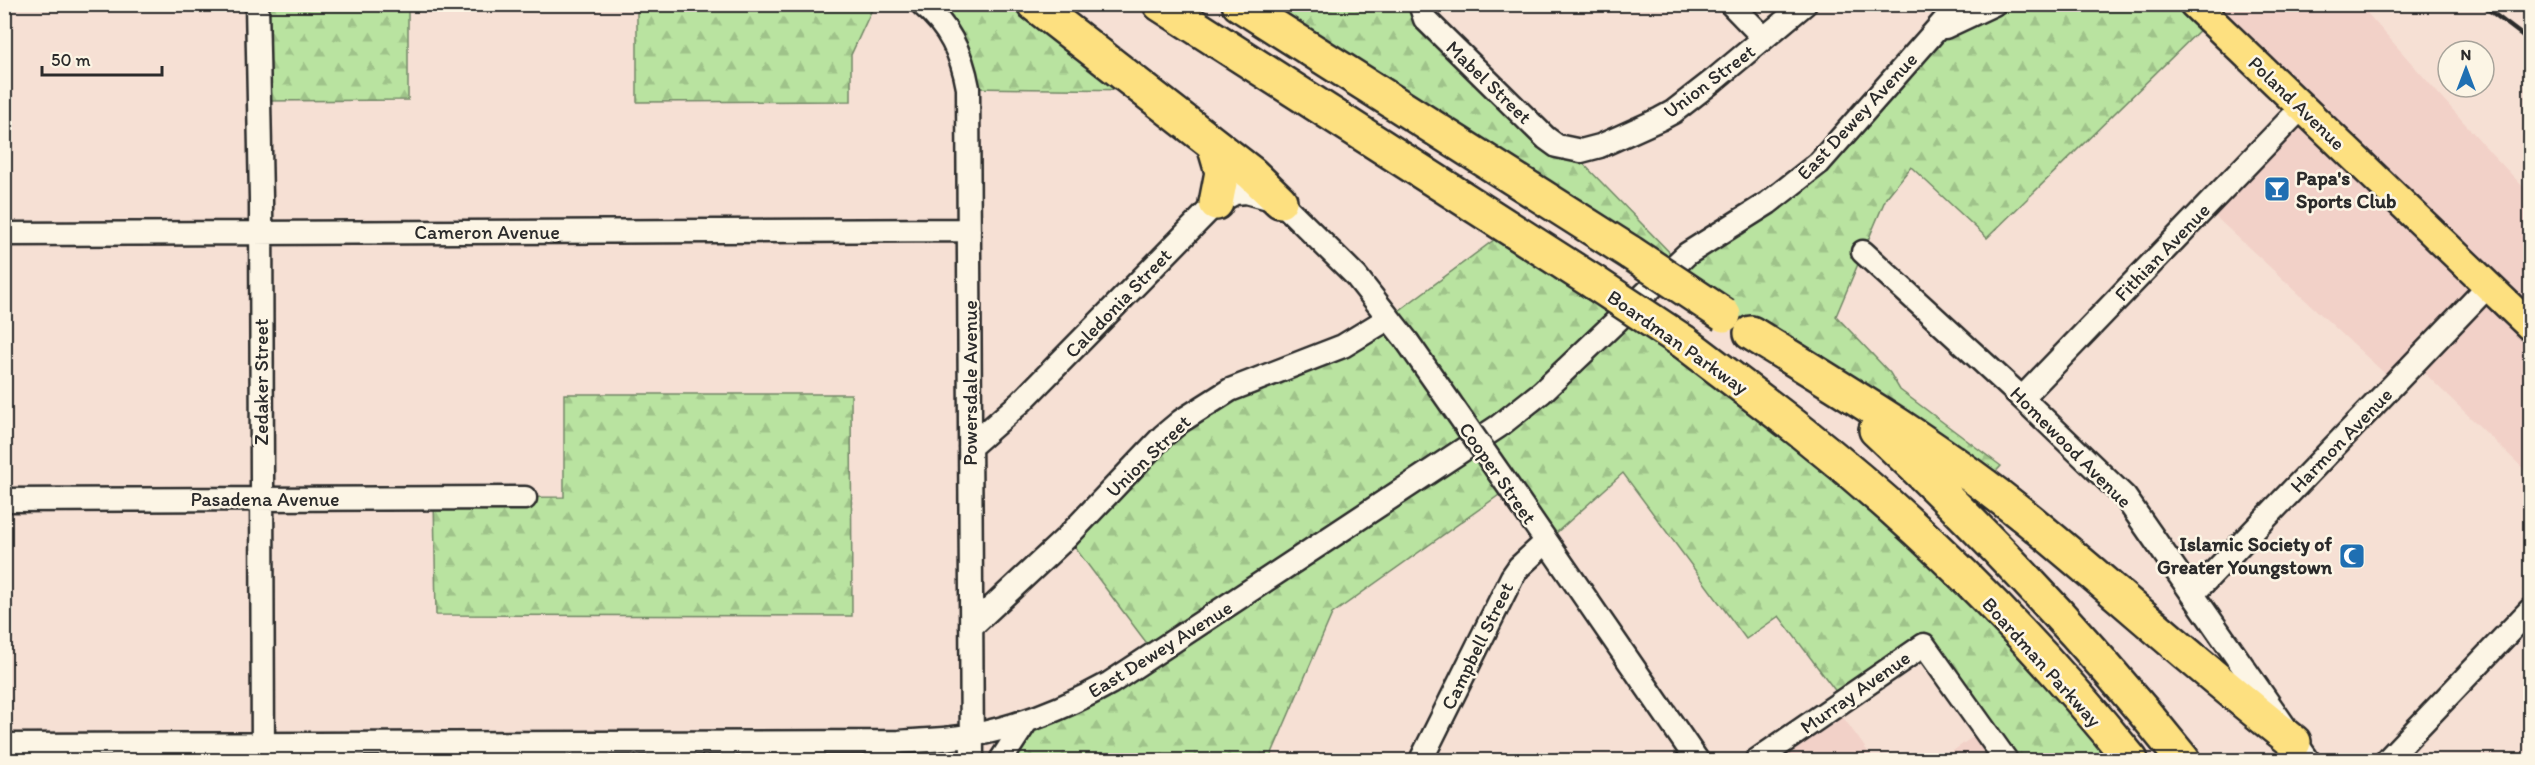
<svg xmlns="http://www.w3.org/2000/svg" width="2535" height="765" font-family="Itim,sans-serif">
<style>
.built{fill:#f2d1c8}
.forest{fill:url(#forest-firs);stroke:#728766;stroke-width:1.5}
.lines{fill:none;stroke-linecap:round;stroke-linejoin:round}
.minor-casing{stroke:#2b2b2b;stroke-width:27}
.major-casing{stroke:#2b2b2b;stroke-width:33}
.highway-casing{stroke:#2b2b2b;stroke-width:38}
.minor{stroke:#fcf5e5;stroke-width:22}
.major{stroke:#fde080;stroke-width:28}
.highway{stroke:#fde080;stroke-width:33}
.rail{stroke:#2b2b2b;stroke-width:4.5}
.minor-bridge-casing{stroke:#2b2b2b;stroke-width:27;stroke-linecap:butt}
.highway-bridge-casing{stroke:#2b2b2b;stroke-width:38;stroke-linecap:butt}
.minor-bridge{stroke:#fcf5e5;stroke-width:22}
.highway-bridge{stroke:#fde080;stroke-width:33}
.labels{text-anchor:middle;dominant-baseline:central;stroke-width:5;stroke-linejoin:round;paint-order:stroke}
.street-label{font-size:20px;fill:#2b2b2b;stroke:#fcf5e5}
.poi-label{font-size:20px;font-weight:bold;fill:#2b2b2b;stroke:#fcf5e5;text-anchor:start}
</style>
<defs>
<pattern id="forest-firs" width="22" height="20" patternUnits="userSpaceOnUse" patternTransform="scale(1.5)"><rect width="22" height="20" fill="#b9e3a0"/><path d="M5 1l3.5 6h-7zM16 11l3.5 6h-7z" fill="#9fc38a"/></pattern>
</defs>
<rect width="100%" height="100%" fill="#f6e0d4"/>
<filter id="ink" filterUnits="userSpaceOnUse"><feTurbulence type="fractalNoise" baseFrequency=".0167" numOctaves="2"/><feDisplacementMap in="SourceGraphic" scale="12" xChannelSelector="R" yChannelSelector="G"/><feConvolveMatrix kernelMatrix="1 2 1 2 8 2 1 2 1" color-interpolation-filters="sRGB"/></filter>
<g filter="url(#ink)">
<!-- built -->
<path class="built" d="M2194,5H2360L2491,153L2530,194V475L2414,363L2395,383L2205,207L2302,107Z
M1835,706L1874,760H1757Z
M1984,729L2006,760H1940Z"/>
<!-- forest -->
<path class="forest" d="M1994,4H2194L2210,20L1987,238L1911,167L1886,198L1836,316L1890,373L1900,390L2001,466L1982,486L1751,333L1238,5H1420L1570,150L1679,262L1768,203L1909,59Z
M257,5H408V100L259,101Z
M637,5V4L874,5L851,55V101L637,102Z
M922,5H1034L1143,90L968,88Z
M1510,228L1804,434L2131,760H2006L1924,645L1843,701L1779,616L1746,639L1623,473L1546,542L1509,488L1332,614L1269,760H1001L1026,722L1155,654L1067,537L1163,436L1389,318Z
M564,394H851L852,616L436,615L434,498L564,497Z"/>
<g class="lines">
<defs>
<path id="minor" d="M257,4L261,198L263,760
M922,4C949,26 962,54 968,88L972,760
M1420,4L1425,19L1546,138L1557,146L1581,151L1600,146L1660,119L1673,112L1714,80L1805,4
M1731,4L1764,38
M1945,27L1994,4
M4,234L969,230
M1863,252L2022,398L2125,497L2308,760
M2022,398L2302,107
M970,447L1021,402L1216,203L1235,193L1246,192L1280,201L1356,276L1407,341
M4,500L525,498
M1518,500L1697,760
M2193,594L2488,286
M971,627L1067,537L1163,436L1181,421L1230,390L1343,346L1389,318
M4,745L899,742C923,740 949,740 973,735C1021,726 1067,707 1110,683L1499,426L1542,392L1687,254L1768,203L1819,163L1959,4
M1001,760L1026,722
M1421,760L1512,577L1519,567L1546,542
M1757,760L1924,645L2006,760
M2387,760L2530,610"/>
<path id="major" d="M2194,4L2530,326"/>
<path id="highway" d="M1034,4L1251,173L1280,201
M1160,4L1595,283
M1239,4L1631,253
M1214,145L1222,172L1216,203
M1751,333C1846,391 1942,449 2029,520C2118,593 2203,671 2294,742
M1684,342C1723,372 1764,402 1803,433C1923,528 2035,641 2131,760
M1876,430C1986,533 2090,643 2183,760"/>
</defs>
<!-- minor casing -->
<use href="#minor" class="minor-casing"/>
<!-- major casing -->
<use href="#major" class="major-casing"/>
<!-- highway casing -->
<use href="#highway" class="highway-casing"/>
<!-- minor -->
<use href="#minor" class="minor"/>
<!-- major -->
<use href="#major" class="major"/>
<!-- highway -->
<use href="#highway" class="highway"/>
<!-- rail -->
<path class="rail" d="M2481,4L2530,41
M2523,4L2530,10"/>
<defs>
<path id="minor-bridge" d="M1407,341L1518,500"/>
<path id="highway-bridge" d="M1631,253L1724,315
M1595,283L1684,342"/>
</defs>
<!-- minor-bridge casing -->
<use href="#minor-bridge" class="minor-bridge-casing"/>
<!-- highway-bridge casing -->
<use href="#highway-bridge" class="highway-bridge-casing"/>
<!-- minor-bridge -->
<use href="#minor-bridge" class="minor-bridge"/>
<!-- highway-bridge -->
<use href="#highway-bridge" class="highway-bridge"/>
</g>
</g>
<!-- icons -->
<defs>
<symbol id="bar-square" viewBox="-11 -11 22 22"><rect x="-9" y="-9" width="18" height="18" rx="4" fill="#1f6fb2" stroke="#fcf5e5"/><path d="M-6-5H6L.8 .8V4.5H3.5V6h-7V4.5H-.8V.8Z" fill="#fff"/></symbol>
<symbol id="mosque-square" viewBox="-11 -11 22 22"><rect x="-9" y="-9" width="18" height="18" rx="4" fill="#1f6fb2" stroke="#fcf5e5"/><path d="M3.5-4.9A6 6 0 1 0 3.5 4.9A5 5 0 1 1 3.5-4.9Z" fill="#fff"/></symbol>
</defs>
<g fill-rule="evenodd">
<use href="#bar-square" x="2262" y="174" width="30" height="30"/>
<use href="#mosque-square" x="2337" y="541" width="30" height="30"/>
</g>
<g class="labels">
<!-- street labels -->
<g class="street-label">
<text transform="translate(1709 81) rotate(-37)">Union Street</text>
<text transform="translate(1489 82) rotate(44)">Mabel Street</text>
<text transform="translate(2297 103) rotate(44)">Poland Avenue</text>
<text transform="translate(1857 116) rotate(-47)">East Dewey Avenue</text>
<text x="487" y="232">Cameron Avenue</text>
<text transform="translate(2162 252) rotate(-46)">Fithian Avenue</text>
<text transform="translate(1118 303) rotate(-46)">Caledonia Street</text>
<text transform="translate(1678 342) rotate(35)">Boardman Parkway</text>
<text transform="translate(261 382) rotate(-90)">Zedaker Street</text>
<text transform="translate(970 383) rotate(-90)">Powersdale Avenue</text>
<text transform="translate(2341 440) rotate(-46)">Harmon Avenue</text>
<text transform="translate(2071 447) rotate(45)">Homewood Avenue</text>
<text transform="translate(1148 456) rotate(-44)">Union Street</text>
<text transform="translate(1498 473) rotate(55)">Cooper Street</text>
<text x="265" y="499">Pasadena Avenue</text>
<text transform="translate(1477 646) rotate(-64)">Campbell Street</text>
<text transform="translate(1160 649) rotate(-32)">East Dewey Avenue</text>
<text transform="translate(2042 662) rotate(48)">Boardman Parkway</text>
<text transform="translate(1855 692) rotate(-35)">Murray Avenue</text>
</g>
<!-- poi labels -->
<g class="poi-label">
<text x="2296" y="178">Papa's<tspan x="2296" dy="23">Sports Club</tspan></text>
<text x="2332" y="544" text-anchor="end">Islamic Society of<tspan x="2332" dy="23">Greater Youngstown</tspan></text>
</g>
</g>
<!-- margin -->
<rect width="2535" height="765" fill="none" stroke="#fcf5e5" stroke-width="24"/>
<rect x="12" y="12" width="2511" height="741" fill="none" stroke="#2b2b2b" stroke-width="2" filter="url(#ink)"/>
<!-- north arrow -->
<g transform="translate(2466 69)"><circle r="28" fill="#fcf5e5" stroke="#a8a49b" stroke-width="1.5"/>
<path d="M0-4.5L10 22L0 15L-10 22Z" fill="#1f6fb2"/>
<text y="-9" font-size="16" font-weight="bold" text-anchor="middle" fill="#2b2b2b">N</text>
</g>
<!-- scale -->
<path d="M42 66v9h120v-9" fill="none" stroke="#2b2b2b" stroke-width="3"/>
<text x="51" y="66" font-size="18" fill="#2b2b2b" stroke="#fcf5e5" stroke-width="4.5" paint-order="stroke">50 m</text>
</svg>
